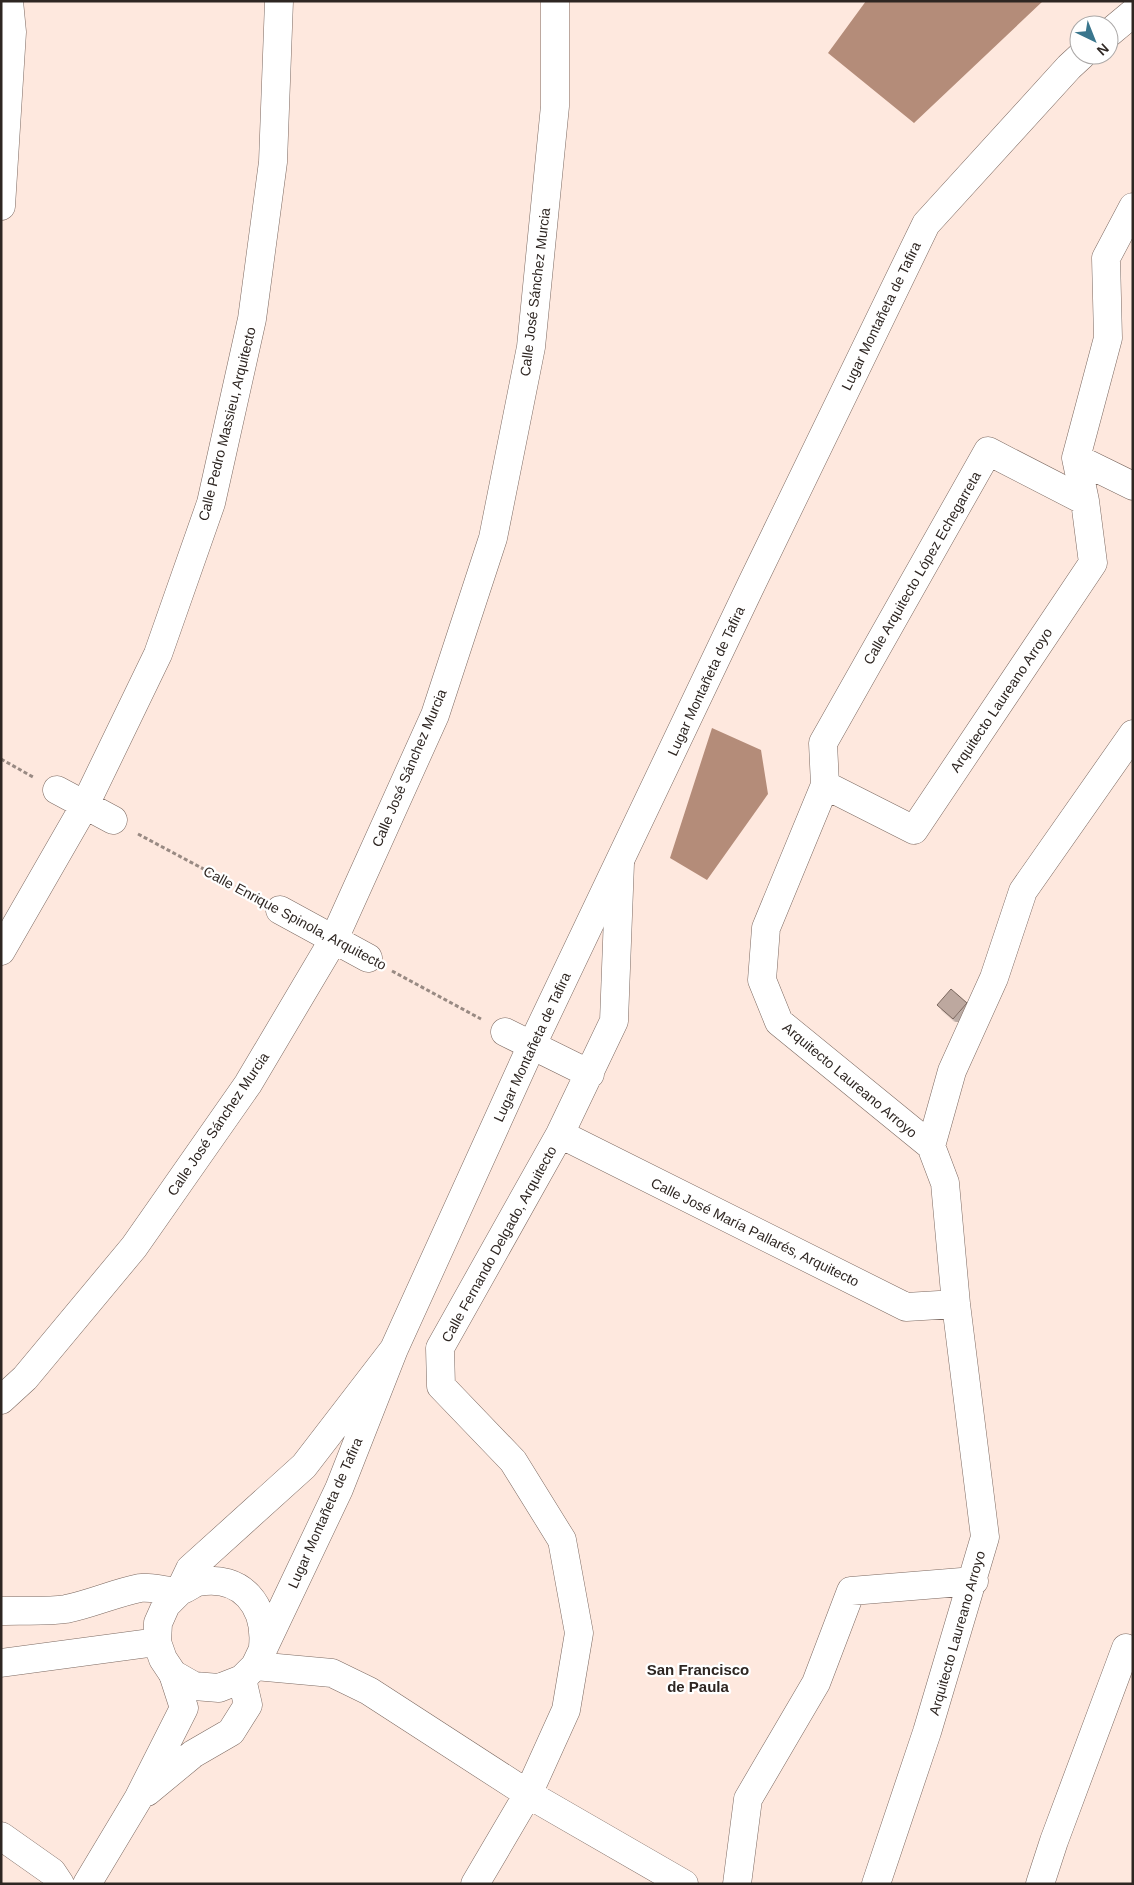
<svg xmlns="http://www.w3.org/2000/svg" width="1134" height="1885" font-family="Helvetica,sans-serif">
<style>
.water{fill:#b48c79}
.building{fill:#bda89f;stroke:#7a675e;filter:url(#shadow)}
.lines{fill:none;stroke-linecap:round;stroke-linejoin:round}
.minor-casing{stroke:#7c6961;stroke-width:29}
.major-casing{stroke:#7c6961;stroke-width:29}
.path{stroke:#998a83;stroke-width:3;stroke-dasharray:4 2.5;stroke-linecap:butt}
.minor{stroke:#fff;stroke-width:28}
.major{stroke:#fff;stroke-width:28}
.labels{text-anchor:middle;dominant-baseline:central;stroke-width:4.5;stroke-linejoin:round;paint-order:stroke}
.street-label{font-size:14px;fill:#2e2622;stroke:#fff}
.neighbourhood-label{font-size:15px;font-weight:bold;fill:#2e2622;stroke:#fff}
</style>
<defs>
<filter id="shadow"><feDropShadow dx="4.5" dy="4.5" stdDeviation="0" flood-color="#0004"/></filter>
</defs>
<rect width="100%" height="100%" fill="#fee8de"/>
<!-- water -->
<path class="water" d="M866,1H1043L914,123L828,53Z
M712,728L761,750L768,794L707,880L670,858Z"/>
<!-- building -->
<path class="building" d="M951,989L967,1003L953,1019L937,1005Z"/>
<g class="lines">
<defs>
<path id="minor" d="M1,206L12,32L9,1
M1076,458L1133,486
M825,785L914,830L1093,563L1085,501L1076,458L1108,338L1106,258L1133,207
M57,790L113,820
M280,910L368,958
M1,951L85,805L158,654L211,503L252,319L273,162L279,1
M505,1032L590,1074
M560,1134L906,1307L956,1304
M931,1146L952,1071L994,978L1023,891L1133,734
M1,1400L25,1378L134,1247L248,1084L334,939L435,715L493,538L531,347L555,106V1
M255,1666L332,1673L369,1691L528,1794L684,1884
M147,1792L193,1754L231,1732L248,1705L242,1679
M1,1836L52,1872L60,1884
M87,1884L138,1799L184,1708L173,1674
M475,1884L528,1794L566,1710L579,1633L562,1540L513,1461L441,1386L440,1348L560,1134L614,1021L620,863
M737,1884L748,1799L816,1683L851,1591L974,1581
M876,1884L927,1732L985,1537L956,1304L945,1183L931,1146L779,1022L762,980L766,928L825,785L823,743L988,451L1085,501
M1040,1884L1054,1841L1126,1648"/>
<path id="major" d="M1109,33L1133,13
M394,1349L304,1466L190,1569L179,1592L166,1605L158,1623L157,1642L163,1659L173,1674L194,1686L219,1688L242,1679L255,1666L339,1489L394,1349L531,1047L752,583L926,224L1069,67L1082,55
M1,1611C22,1610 46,1612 66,1609C91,1604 115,1593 140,1588C152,1586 165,1592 178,1591C185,1591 191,1584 198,1582C242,1574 267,1606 263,1647
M1,1663L157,1642"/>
</defs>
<!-- minor casing -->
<use href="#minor" class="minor-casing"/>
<!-- major casing -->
<use href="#major" class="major-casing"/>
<!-- path -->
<path class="path" d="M1,759L33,777
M138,834L256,897
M392,971L481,1019"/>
<!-- minor -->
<use href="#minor" class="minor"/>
<!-- major -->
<use href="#major" class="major"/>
</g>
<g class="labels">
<!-- street labels -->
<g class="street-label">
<text transform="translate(535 292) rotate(-83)">Calle José Sánchez Murcia</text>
<text transform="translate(881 316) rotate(-64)">Lugar Montañeta de Tafira</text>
<text transform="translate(227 424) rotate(-76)">Calle Pedro Massieu, Arquitecto</text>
<text transform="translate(922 568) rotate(-60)">Calle Arquitecto López Echegarreta</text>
<text transform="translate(706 681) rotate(-65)">Lugar Montañeta de Tafira</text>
<text transform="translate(1001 700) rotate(-56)">Arquitecto Laureano Arroyo</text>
<text transform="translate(409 768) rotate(-67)">Calle José Sánchez Murcia</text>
<text transform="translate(295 918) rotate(28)">Calle Enrique Spinola, Arquitecto</text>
<text transform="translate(532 1047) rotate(-65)">Lugar Montañeta de Tafira</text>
<text transform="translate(850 1080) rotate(40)">Arquitecto Laureano Arroyo</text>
<text transform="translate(218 1124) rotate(-56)">Calle José Sánchez Murcia</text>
<text transform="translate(755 1232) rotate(26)">Calle José María Pallarés, Arquitecto</text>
<text transform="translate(499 1244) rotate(-61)">Calle Fernando Delgado, Arquitecto</text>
<text transform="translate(325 1513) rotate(-66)">Lugar Montañeta de Tafira</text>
<text transform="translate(957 1633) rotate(-74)">Arquitecto Laureano Arroyo</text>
</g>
<!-- neighbourhood labels -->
<g class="neighbourhood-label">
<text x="698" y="1669">San Francisco<tspan x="698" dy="17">de Paula</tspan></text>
</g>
</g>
<!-- border -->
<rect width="1134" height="1885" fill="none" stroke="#2e2622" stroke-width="5"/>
<!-- north arrow -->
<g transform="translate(1094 40) rotate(137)"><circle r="24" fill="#ffffff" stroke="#aba8a7"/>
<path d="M0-4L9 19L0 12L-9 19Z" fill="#3a768d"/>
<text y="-8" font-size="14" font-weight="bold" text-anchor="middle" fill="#2e2622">N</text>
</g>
</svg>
